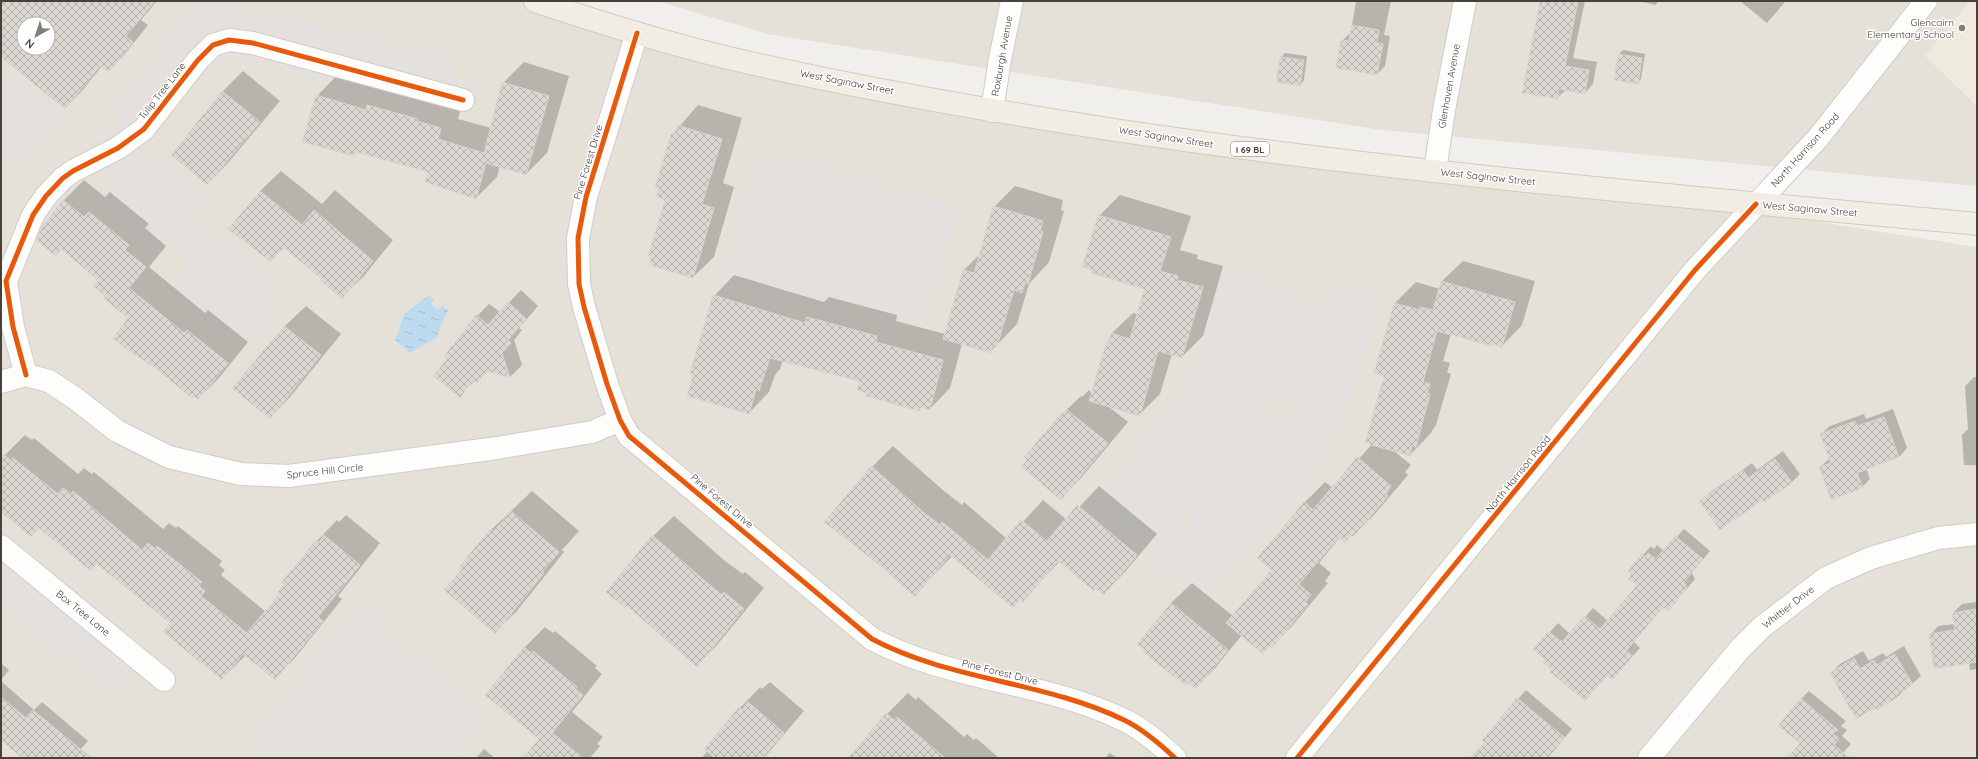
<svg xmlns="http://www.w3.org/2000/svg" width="1978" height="759" font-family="Quicksand,sans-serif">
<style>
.residential{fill:#e5e1d9;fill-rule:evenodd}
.education{fill:#efeade}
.parking{fill:#e3e0dd}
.water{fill:url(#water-ripples)}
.shadow{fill:#0003;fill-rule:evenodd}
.building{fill:url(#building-cross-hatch);stroke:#d9d6d1;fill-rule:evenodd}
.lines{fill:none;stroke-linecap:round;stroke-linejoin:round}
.minor-casing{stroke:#cfcdc9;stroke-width:24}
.major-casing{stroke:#d3cbb9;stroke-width:24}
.minor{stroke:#fdfdfc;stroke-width:22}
.major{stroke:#f1ede4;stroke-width:22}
.cycleway-casing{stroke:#fff;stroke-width:8}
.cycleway{stroke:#e8590c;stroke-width:5}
.poi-dot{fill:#837e76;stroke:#fff;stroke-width:1.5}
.labels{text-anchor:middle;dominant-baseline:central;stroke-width:3;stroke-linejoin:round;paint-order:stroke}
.shield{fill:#fff;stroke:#7f7a73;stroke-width:1}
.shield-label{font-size:9px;font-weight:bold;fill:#484137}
.poi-label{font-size:10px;fill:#484137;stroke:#fff;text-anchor:end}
.street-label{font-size:10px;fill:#484137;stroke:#fff}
</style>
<defs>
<pattern id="water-ripples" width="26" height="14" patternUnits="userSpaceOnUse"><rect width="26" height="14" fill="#bcdbef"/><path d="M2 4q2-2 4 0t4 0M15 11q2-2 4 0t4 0" fill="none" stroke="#a3bdce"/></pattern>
<pattern id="building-cross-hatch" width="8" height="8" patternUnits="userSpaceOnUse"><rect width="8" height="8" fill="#dbd8d4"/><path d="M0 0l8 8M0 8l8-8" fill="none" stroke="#b4b1ad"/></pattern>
</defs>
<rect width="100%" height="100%" fill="#f1efec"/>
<!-- residential -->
<path class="residential" d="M1,1H520L745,74L1372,174L1763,213L1977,247V758H1ZM24,24H48V48H24Z
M657,1H1977V186L1382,130L767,34Z"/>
<!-- education -->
<path class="education" d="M1970,1H1977V106L1925,56Z"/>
<!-- parking -->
<path class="parking" d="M199,1H206L458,57L453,80L475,85L469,112L229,59L209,67L152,137L132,150V157L137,166L141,169L149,168L156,158L205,196L190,215L189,223L194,231L202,238H209L214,232L282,284L264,307L265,310L272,317L256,337L238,322L226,337L167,289L185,267L184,258L175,241L168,237L163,238L155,248L103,204L115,189L118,181L114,177H100L101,133H108L117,126L124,118L111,107Z
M1,69L32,94L18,111L24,116L40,98L63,117L30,159L23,155L11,171L1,163Z
M771,153L959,208L930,309L919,315H906L897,321L890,327L870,321L865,308L858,304H852L847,309L845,317L737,285L730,287L721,263L729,257L757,160L768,163Z
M1225,270L1304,293L1273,401L1248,394L1245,396L1265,412L1169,532L1173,535L1179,528L1191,537L1198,529L1187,520L1270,417H1298V407L1281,406L1278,399L1308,297L1328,303L1339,287L1378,298L1341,439L1318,433L1315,436L1332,451L1210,597L1188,578L1179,579L1172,583L1148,563L1149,554L1147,546L1091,500L1198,371L1214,385L1217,375L1196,369Z
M1,530L155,655L135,679H129L113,697L1,603Z
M359,604L378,621L386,620L397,655V664L410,665V656L424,651L429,665L490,716L455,758H270L262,744L251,735Z"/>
<!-- water -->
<path class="water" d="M429,295L434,300L431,304L438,310L442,306L448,310L436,338L410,353L395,340L405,313Z"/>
<!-- shadow -->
<path class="shadow" d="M1,1H157L141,20L148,25L124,55L109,71L102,66L81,92L65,108L1,55ZM24,24H48V48H24Z
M1356,1H1391L1384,35L1390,36L1385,66L1377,74L1342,41L1351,32Z
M1538,1H1585L1573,58L1597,62L1593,84L1585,93L1566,90L1557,98L1541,2Z
M1639,1H1659L1655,5Z
M1740,1H1786L1767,23Z
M1623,50L1645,54L1641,79L1637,83L1615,79L1619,54Z
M1285,53L1307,56L1304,80L1300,85L1278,81L1281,57Z
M524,62L569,76L547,153L526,174L500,166L497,177L476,198L429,171L358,151L354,155L317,96L337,75L461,108L458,119L491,128L503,83Z
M243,71L280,101L228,163L207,184L222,92Z
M698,105L742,118L723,183L734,187L714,257L693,277L660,187L672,135Z
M281,171L322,204L335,190L393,240L363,277L342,297L323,278L285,247L271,260L260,191Z
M84,180L105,197L110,192L149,224L145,228L166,246L149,267L205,313L208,310L248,342L219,378L198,399L156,368L130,318L106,295L99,280L43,225L64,200Z
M1015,186L1063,200L1061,210L1064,211L1049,262L1029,284L1017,324L990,352L962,344L950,388L930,409L922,407L919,409L868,392L860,380L783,360L780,369L775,375L769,392L749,413L714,296L734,275L824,302L829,297L897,315L896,321L945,334L964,270L980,254L994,207Z
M1120,195L1191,216L1180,250L1198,255L1197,259L1223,266L1203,336L1182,357L1172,354L1160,394L1139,415L1108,406L1128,422L1081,478L1060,499L1025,457L1060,416L1081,396L1082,397L1089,390L1092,393L1107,343L1112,333L1133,313L1138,314L1146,288L1099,216Z
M1463,261L1535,281L1522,325L1502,346L1451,334L1443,361L1450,363L1447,372L1451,374L1436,425L1430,434L1410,455L1393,450L1411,465L1405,472L1408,475L1374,515L1353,536L1352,534L1345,541L1340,537L1319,563L1331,573L1325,581L1328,583L1292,626L1272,646L1242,635L1216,667L1196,688L1171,603L1192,583L1233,616L1272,570L1304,503L1325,482L1333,488L1372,444L1385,375L1375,372L1395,303L1416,282L1440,289L1442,281Z
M521,290L538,306L519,328L522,330L514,340L522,365L510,377L489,370L477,382L475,380L459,396L449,358L477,316L489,304L500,312Z
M306,306L341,334L290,397L270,418L233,388L285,326Z
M1974,377H1977V465H1964L1962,435L1968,429L1965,386Z
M1893,409L1907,448L1899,457L1866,468L1870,479L1862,487L1820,467L1830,458L1821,434L1830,426L1864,414L1866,419Z
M25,435L32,440L34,438L78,474L84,468L92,474L94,472L163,529L169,523L176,528L178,526L222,561L219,565L225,570L221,575L266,612L281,593L317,541L337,520L339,522L346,515L380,543L338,596L342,599L295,658L275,678L246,655L222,679L171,623L98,563L40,527L1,511V459Z
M893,446L944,491L962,505L964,502L1007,539L1043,500L1067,520L1099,486L1157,534L1124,573L1104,594L1059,562L1022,601L1020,600L1013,607L952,556L915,595L879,563L826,522L872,467Z
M1783,451L1800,474L1792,482L1765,501L1763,499L1701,501L1709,493L1752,463L1757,470Z
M532,491L579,531L562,550L564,552L516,612L495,632L462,571L472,553L492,529Z
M674,516L725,561L743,574L745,572L764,588L717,645L697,665L653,536Z
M1684,529L1710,551L1692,573L1695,579L1676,602L1668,610L1664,606L1634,642L1640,648L1612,679L1608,675L1553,669L1547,660L1534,650L1558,623L1570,634L1593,608L1608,621L1638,585L1643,555L1651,546L1654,549L1657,545L1664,551Z
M1977,602V669L1970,670L1969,662L1930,635L1938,626L1955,624L1953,613L1962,604Z
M545,627L553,633L555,631L597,666L595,668L602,674L572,712L603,737L597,744L600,746L590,758H524L540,739L524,648Z
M1904,646L1921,676L1897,697L1831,673L1840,664L1863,651L1869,661L1883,653L1886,657Z
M1,663L9,670L1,680Z
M1,681L34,710L42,702L88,741L81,749L92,758H24L1,739Z
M770,682L804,711L764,758H702L740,708L760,687L762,689Z
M1526,690L1572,729L1548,758H1481L1518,699Z
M1809,691L1846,721L1841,726L1847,730L1842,736L1851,744L1842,754L1847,758H1789L1801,743V699Z
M908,693L916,700L918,697L964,737L967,734L974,740L976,738L999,758H850L887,714Z
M484,749L495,758H476Z
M1110,753L1117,758H1105Z"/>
<!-- building -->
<path class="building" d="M1,1H155L126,36L133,42L109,72L100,66L65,109L1,57ZM24,24H48V48H24Z
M1540,1H1578L1565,66L1589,70L1585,94L1559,89L1558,99L1522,93Z
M1351,25L1379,30L1377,43L1383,44L1377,75L1336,68L1341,40L1349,41Z
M1618,54L1642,58L1638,84L1614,80Z
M1280,57L1304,60L1300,86L1276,82Z
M502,82L549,96L526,175L486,163L476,199L425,182L428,172L356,152L354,156L302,142L316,95L366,110L367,105L418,119L417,121L441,128L438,139L484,153Z
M222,91L260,122L207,185L171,155Z
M677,125L722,139L702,204L714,208L693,278L649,265L652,256H648L665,200L656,197L659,188L655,187L671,134L674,135Z
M260,191L302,225L314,210L373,261L342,299L320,280L322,279L283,247L271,262L228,229Z
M63,200L84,217L89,212L129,245L125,250L146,267L129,288L184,333L187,330L228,363L198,400L194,396L192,398L156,369L136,355L135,356L113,338L128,318L103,298L105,296L93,286L98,280L61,249L56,256L36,240L43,225Z
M993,206L1043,221L1040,231L1043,232L1028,284L1025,283L1022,293L1014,290L997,346L993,345L991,353L943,339L963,270L974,273Z
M1098,215L1171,237L1160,271L1178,276L1177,280L1203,287L1182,358L1158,351L1140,416L1089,401L1106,343H1108L1111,333L1130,339L1144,289L1091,273L1092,270L1082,267Z
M1441,281L1515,302L1502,347L1493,344L1492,346L1437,331L1423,382L1430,384L1427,393L1430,394L1416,447L1412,446L1410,456L1365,443L1384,376L1374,373L1394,303L1420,310V307L1433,310Z
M713,295L805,323L807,317L877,336L876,342L943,360L930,410L920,407L919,411L866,396L867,393L857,390L859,381L770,358L759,391L756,390L749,414L687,396L693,374L690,373Z
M508,302L526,319L508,340L511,343L502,353L510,378L487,371L477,383L473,380L460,398L433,376L447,359L444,356L476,315L488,325Z
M284,326L321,355L270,419L232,388Z
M1067,410L1108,443L1061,500L1021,467L1027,460L1024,457L1059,416L1061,417Z
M1884,417L1899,457L1857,473L1863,488L1831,500L1819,467L1831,463L1820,434L1855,421L1857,426Z
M1,453L10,460L13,458L58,494L63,488L71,494L73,491L142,550L148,543L155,549L157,546L202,582L199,586L205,591L201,596L247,633L280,593L278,592L284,585L281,583L316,540L319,542L324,535L360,565L318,617L323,621L275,680L243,654L222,680L163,632L170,623L97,564L91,571L39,528L31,537L1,512Z
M1357,457L1391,486L1386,494L1388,496L1353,537L1351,535L1345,543L1339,537L1299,584L1311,595L1305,602L1308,604L1272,648L1270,646L1263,654L1226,623L1271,570L1257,558L1304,502L1313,510Z
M1775,459L1792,483L1765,502L1763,500L1720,530L1699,501L1743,470L1748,478Z
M871,466L923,512L940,525L942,522L988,560L1021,520L1047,541L1077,505L1137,555L1104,595L1096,589L1094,591L1058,561L1022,603L1020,600L1013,608L950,555L915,597L878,564L824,522Z
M511,511L559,552L542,572L544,573L495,634L444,590L461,571L458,569L471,552L491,529L494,531Z
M652,535L705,581L722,595L724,592L744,609L697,667L627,606L625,608L606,592Z
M1675,536L1703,559L1684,582L1687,588L1668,612L1663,607L1626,651L1633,656L1612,680L1607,676L1585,701L1550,672L1552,669L1543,662L1545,660L1533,650L1548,631L1562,642L1584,616L1600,629L1637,585L1628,579L1632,574L1628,571L1642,554L1645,557L1648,553L1656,559Z
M1171,603L1228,650L1196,689L1188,683L1186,686L1143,652L1145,650L1137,644Z
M1977,609V662L1934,669L1929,634L1955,630L1952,613Z
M524,647L532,654L533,651L577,687L575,689L583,695L552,733L583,758H523L539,739L485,695Z
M1895,654L1913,685L1896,695L1898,697L1877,710L1875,708L1856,719L1830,673L1854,658L1860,669L1874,660L1877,665Z
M1,697L26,718L33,710L91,758H22L1,740Z
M1517,698L1565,738L1548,758H1470L1484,742L1482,740Z
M1800,698L1838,730L1832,733L1839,739L1834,745L1850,758H1787L1800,743L1778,726Z
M748,702L784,733L762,758H715L704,749L739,707L742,710Z
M886,713L894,720L897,717L945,758H848Z"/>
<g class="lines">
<defs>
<path id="minor" d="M637,33L586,197L578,238L579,284L584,307L607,384L620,420L629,436L872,639C951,681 1044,681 1124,720C1143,729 1160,744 1175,758
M992,111L1000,59L1012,1
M1435,171L1444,110L1465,1
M26,375L13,327L6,281L33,215L46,196L63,178L73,171L118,148L144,129L198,60L213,45L229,40L253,43L463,100
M26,375L49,381L76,399L117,431L169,457L241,474L289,476L497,448L592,432L620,420
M1,382L26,375
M1,546L164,680
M1297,758L1695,270L1818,138L1926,1
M1649,758L1739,650L1762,627L1826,578L1871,558L1938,538L1977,534"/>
<path id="major" d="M535,1C604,24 675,46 746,62C868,90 992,111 1115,130C1401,173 1689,197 1977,224"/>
</defs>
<!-- minor casing -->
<use href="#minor" class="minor-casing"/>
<!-- major casing -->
<use href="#major" class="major-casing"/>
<!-- minor -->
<use href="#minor" class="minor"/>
<!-- major -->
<use href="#major" class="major"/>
<defs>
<path id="cycleway" d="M637,33L586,197L578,238L579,284L584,307L607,384L620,420L629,436L872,639C951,681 1044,681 1124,720C1143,729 1160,744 1175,758
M26,375L13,327L6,281L33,215L46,196L63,178L73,171L118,148L144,129L198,60L213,45L229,40L253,43L463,100
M1297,758L1695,270L1756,204"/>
</defs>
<!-- cycleway casing -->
<use href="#cycleway" class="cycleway-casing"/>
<!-- cycleway -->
<use href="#cycleway" class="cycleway"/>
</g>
<!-- markers -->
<circle class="poi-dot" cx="1962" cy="28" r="4"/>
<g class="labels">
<!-- shield labels -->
<rect class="shield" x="1231" y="142" width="38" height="14" rx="3"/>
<g class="shield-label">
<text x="1250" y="149">I 69 BL</text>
</g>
<!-- poi labels -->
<g class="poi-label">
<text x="1954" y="22">Glencairn<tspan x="1954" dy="12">Elementary School</tspan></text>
</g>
<!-- street labels -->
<g class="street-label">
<text transform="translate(1002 56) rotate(-80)">Roxburgh Avenue</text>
<text transform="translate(847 82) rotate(11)">West Saginaw Street</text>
<text transform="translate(1449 86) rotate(-80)">Glenhaven Avenue</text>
<text transform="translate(162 91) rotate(-52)">Tulip Tree Lane</text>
<text transform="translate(1166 137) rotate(9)">West Saginaw Street</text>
<text transform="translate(1805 150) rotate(-48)">North Harrison Road</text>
<text transform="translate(588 162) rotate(-73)">Pine Forest Drive</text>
<text transform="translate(1488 177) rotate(6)">West Saginaw Street</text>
<text transform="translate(1810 209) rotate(5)">West Saginaw Street</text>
<text transform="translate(325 471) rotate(-6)">Spruce Hill Circle</text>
<text transform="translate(1518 474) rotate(-51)">North Harrison Road</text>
<text transform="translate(722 501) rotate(40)">Pine Forest Drive</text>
<text transform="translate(1788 607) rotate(-38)">Whittier Drive</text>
<text transform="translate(83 613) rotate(39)">Box Tree Lane</text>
<text transform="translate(1000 672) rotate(14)">Pine Forest Drive</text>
</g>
</g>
<!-- border -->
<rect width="1978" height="759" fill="none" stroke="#484137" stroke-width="4"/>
<!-- north arrow -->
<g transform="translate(36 36) rotate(219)"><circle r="19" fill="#ffffff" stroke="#b6b3af"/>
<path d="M0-3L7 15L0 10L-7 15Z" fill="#837e76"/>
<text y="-6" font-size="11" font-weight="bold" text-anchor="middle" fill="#484137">N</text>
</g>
</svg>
